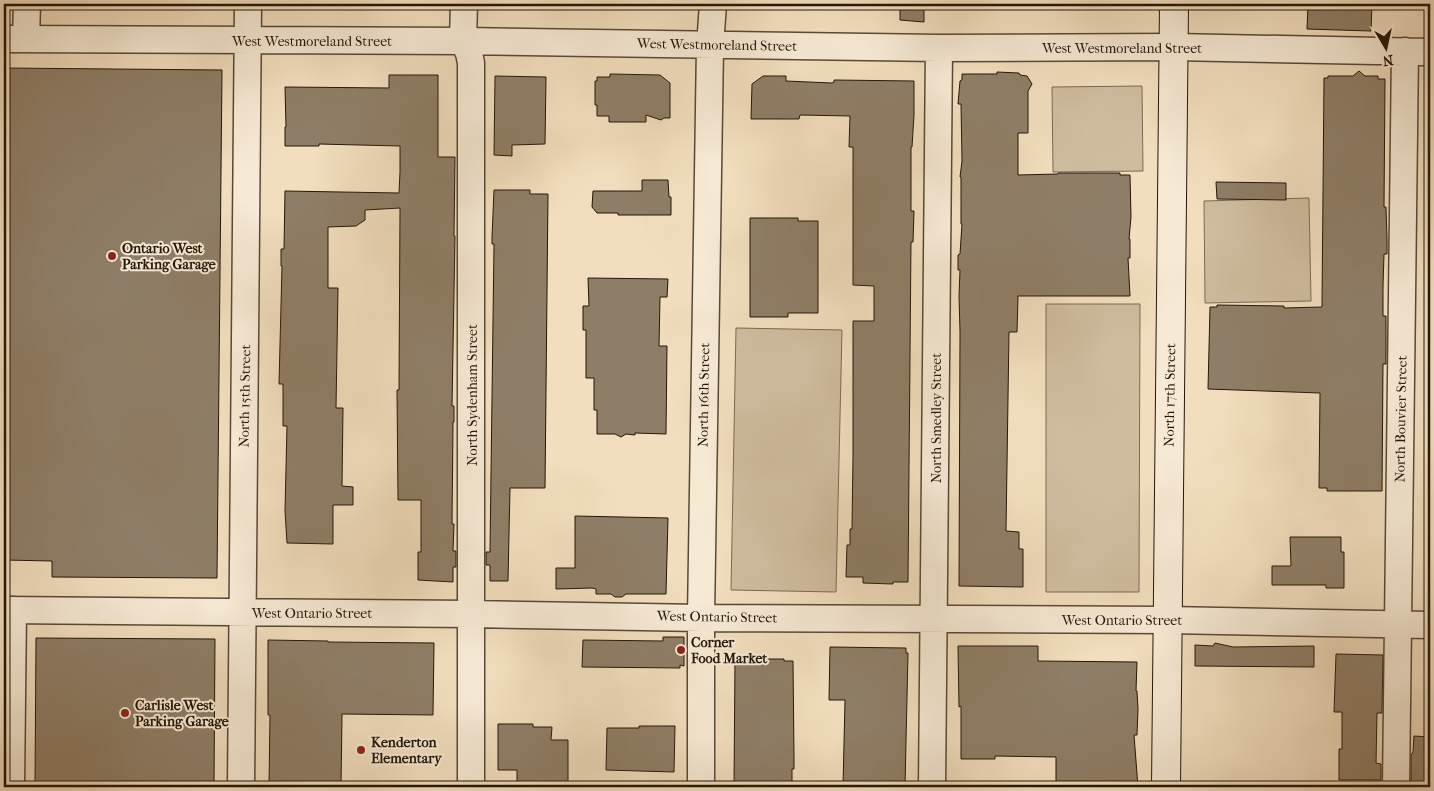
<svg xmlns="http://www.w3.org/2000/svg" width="1434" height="791" font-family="'IM FELL French Canon',serif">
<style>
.green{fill:#cfbc9f;stroke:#7a6a54}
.building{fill:#8f7e67;stroke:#241708}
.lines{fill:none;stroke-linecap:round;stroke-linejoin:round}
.street-casing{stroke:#584936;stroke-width:29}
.secondary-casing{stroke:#241708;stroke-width:30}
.street{stroke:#f7ead5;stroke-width:26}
.secondary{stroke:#f7ead5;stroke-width:28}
.poi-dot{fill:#8f2418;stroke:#f7ead5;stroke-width:2}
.labels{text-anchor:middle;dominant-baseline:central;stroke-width:4;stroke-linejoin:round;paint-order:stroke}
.street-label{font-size:14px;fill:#241708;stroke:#f7ead5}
.poi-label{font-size:14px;font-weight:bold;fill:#241708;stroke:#f7ead5;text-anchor:start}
</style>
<rect width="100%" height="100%" fill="#f2debe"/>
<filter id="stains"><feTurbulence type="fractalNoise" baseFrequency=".004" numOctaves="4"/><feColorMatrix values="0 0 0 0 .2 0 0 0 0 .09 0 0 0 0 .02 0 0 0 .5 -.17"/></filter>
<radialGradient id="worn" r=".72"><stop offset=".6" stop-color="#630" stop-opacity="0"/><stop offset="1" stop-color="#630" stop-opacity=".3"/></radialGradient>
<!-- green -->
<path class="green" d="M1142,86L1143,171L1053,172L1052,87Z
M1309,198L1311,301L1205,303L1204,201Z
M1046,304H1140L1139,592H1046Z
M736,328L842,330L836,592L731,590Z"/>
<!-- building -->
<path class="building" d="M900,4H924V22L900,20Z
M1308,4H1372L1371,31L1307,29Z
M4,68L222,70L217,578L52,577V561L4,560Z
M1359,71L1365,76H1378V79H1385L1384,207H1386L1387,239V254H1384L1383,286V316H1386V364H1383L1382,491H1327V488H1319L1320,393L1208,389L1210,307H1217V305L1284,306V308L1322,307L1324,78H1328V76H1353Z
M997,72L1019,73L1020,75L1027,76L1032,84L1028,91V133H1018V175L1058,174V173H1120V175H1130L1131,217L1129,239H1130V258H1128L1130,296H1018L1017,332H1009L1006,531L1019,532V549H1023V587L959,586L960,332L959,296L960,270H958V255L960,254L962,224H961V177H960L962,161L961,104H958L960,81L962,80V74H997Z
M610,74L660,75L670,83V118H664L661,120L646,115V122H609V116H597V105H595V81H597V77H610Z
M389,75H438V157H455L454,236H455L452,406H454V422H453L452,524H454L453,551H456V567H453V582L418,580V552H421V500H398L397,390H399L400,208L365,210V220L356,226L328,227V288H338L336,408H343L342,486L353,487V505H333V544L287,543L285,511L287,426H283V384H279L282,266H281V249H284L285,191L399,193L400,172V146L319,144V146H285V127H286L285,87L389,88Z
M495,76L546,77L545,144L512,145V156L494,155Z
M763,76H786V81L832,83L834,82V80L914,81V115L912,147H911V211H914L913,242H911L908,582H893V584L863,583V577H846L847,545H850V529H852L853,456V321H874V286L853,285V147H849L850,116L800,115L799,119H751L752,84Z
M642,180H668L669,197H671V215H618V213H597L592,207L593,191H642Z
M1216,182L1286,183V200L1217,199Z
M494,190H530V194H548L545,488H510L508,581H490V565H486V552H490L494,244H492V237Z
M750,218H798V221H818V313H788V317H750Z
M588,278L668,279L667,297H660L659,346H667L666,434L635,433V435L626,434L621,437L615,434H597V410H594V378H586V330H583V306H589Z
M575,516L668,518L666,594H626L622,597H615L611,594H596V589L592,588L556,589V568H575Z
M1290,537H1341V552H1344V588H1326V585H1272V566H1291Z
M663,637H684V666L680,665V668L582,667L583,640L663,641Z
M36,638L215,639L214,787H35Z
M268,640L328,641V642L434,643L433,715L342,714L341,787H269L270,715H268Z
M1215,643L1233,647L1314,646V667L1195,666V645L1213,646Z
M958,646H1038V661L1137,662L1136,691H1137L1138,709L1137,735H1134L1138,787H1083L1088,783H1056V757L995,756V759H961V706L959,707Z
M830,647L906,648V653H908L905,787H843L845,700H829Z
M1336,654L1383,655L1382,713H1377L1376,763L1381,764V780H1339V749H1342V712H1334Z
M735,659H784V661H793L794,757V769H792V787H734Z
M498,724H533V727H552L551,740H568V787H517V770H498Z
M639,726H675L674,772L606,770L607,728H639Z
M1414,736L1430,737V787H1412V781H1411V755L1413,752Z"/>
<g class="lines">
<defs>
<path id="street" d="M464,4L463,41L469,53L471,63V787
M4,39L463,41L939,48L1174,47L1430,52
M26,39L27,4
M4,610L472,614L701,618L1168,620L1430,625
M11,787L13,610
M241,787L248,4
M701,787V618L710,46L713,4
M932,787L939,48
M1396,787L1405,51"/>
<path id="secondary" d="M1166,787L1174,4"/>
</defs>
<!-- street casing -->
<use href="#street" class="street-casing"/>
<!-- secondary casing -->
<use href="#secondary" class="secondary-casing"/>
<!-- street -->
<use href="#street" class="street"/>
<!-- secondary -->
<use href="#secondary" class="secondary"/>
</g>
<!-- markers -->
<g class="poi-dot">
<circle cx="112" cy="256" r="5"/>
<circle cx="681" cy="650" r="5"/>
<circle cx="125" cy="713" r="5"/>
<circle cx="361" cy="750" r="5"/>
</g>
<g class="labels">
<!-- street labels -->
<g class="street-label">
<text x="312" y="41">West Westmoreland Street</text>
<text transform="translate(717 45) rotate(1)">West Westmoreland Street</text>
<text x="1122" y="48">West Westmoreland Street</text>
<text transform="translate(472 395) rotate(-90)">North Sydenham Street</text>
<text transform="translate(704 395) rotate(-89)">North 16th Street</text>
<text transform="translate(1170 395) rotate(-89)">North 17th Street</text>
<text transform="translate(245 396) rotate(-89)">North 15th Street</text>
<text transform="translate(936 418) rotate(-90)">North Smedley Street</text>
<text transform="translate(1401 419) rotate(-89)">North Bouvier Street</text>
<text x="312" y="613">West Ontario Street</text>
<text transform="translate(717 617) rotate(1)">West Ontario Street</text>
<text x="1122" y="620">West Ontario Street</text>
</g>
<!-- poi labels -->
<g class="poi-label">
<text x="122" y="248">Ontario West<tspan x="122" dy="16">Parking Garage</tspan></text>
<text x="691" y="642">Corner<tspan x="691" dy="16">Food Market</tspan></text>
<text x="135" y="705">Carlisle West<tspan x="135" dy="16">Parking Garage</tspan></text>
<text x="371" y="742">Kenderton<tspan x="371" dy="16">Elementary</tspan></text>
</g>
</g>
<!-- margin -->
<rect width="1434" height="791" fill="none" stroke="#f2debe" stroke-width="20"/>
<rect x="5" y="5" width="1424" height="781" fill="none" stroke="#241708" stroke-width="2.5"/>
<rect x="10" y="10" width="1414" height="771" fill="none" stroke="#241708"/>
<!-- north arrow -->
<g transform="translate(1386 48) rotate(171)" stroke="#f7ead5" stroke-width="4" paint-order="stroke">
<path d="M0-4L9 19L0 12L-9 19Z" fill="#241708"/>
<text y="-8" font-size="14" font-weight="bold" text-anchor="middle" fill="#241708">N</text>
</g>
<rect width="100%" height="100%" filter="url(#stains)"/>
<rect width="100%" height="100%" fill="url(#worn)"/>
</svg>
